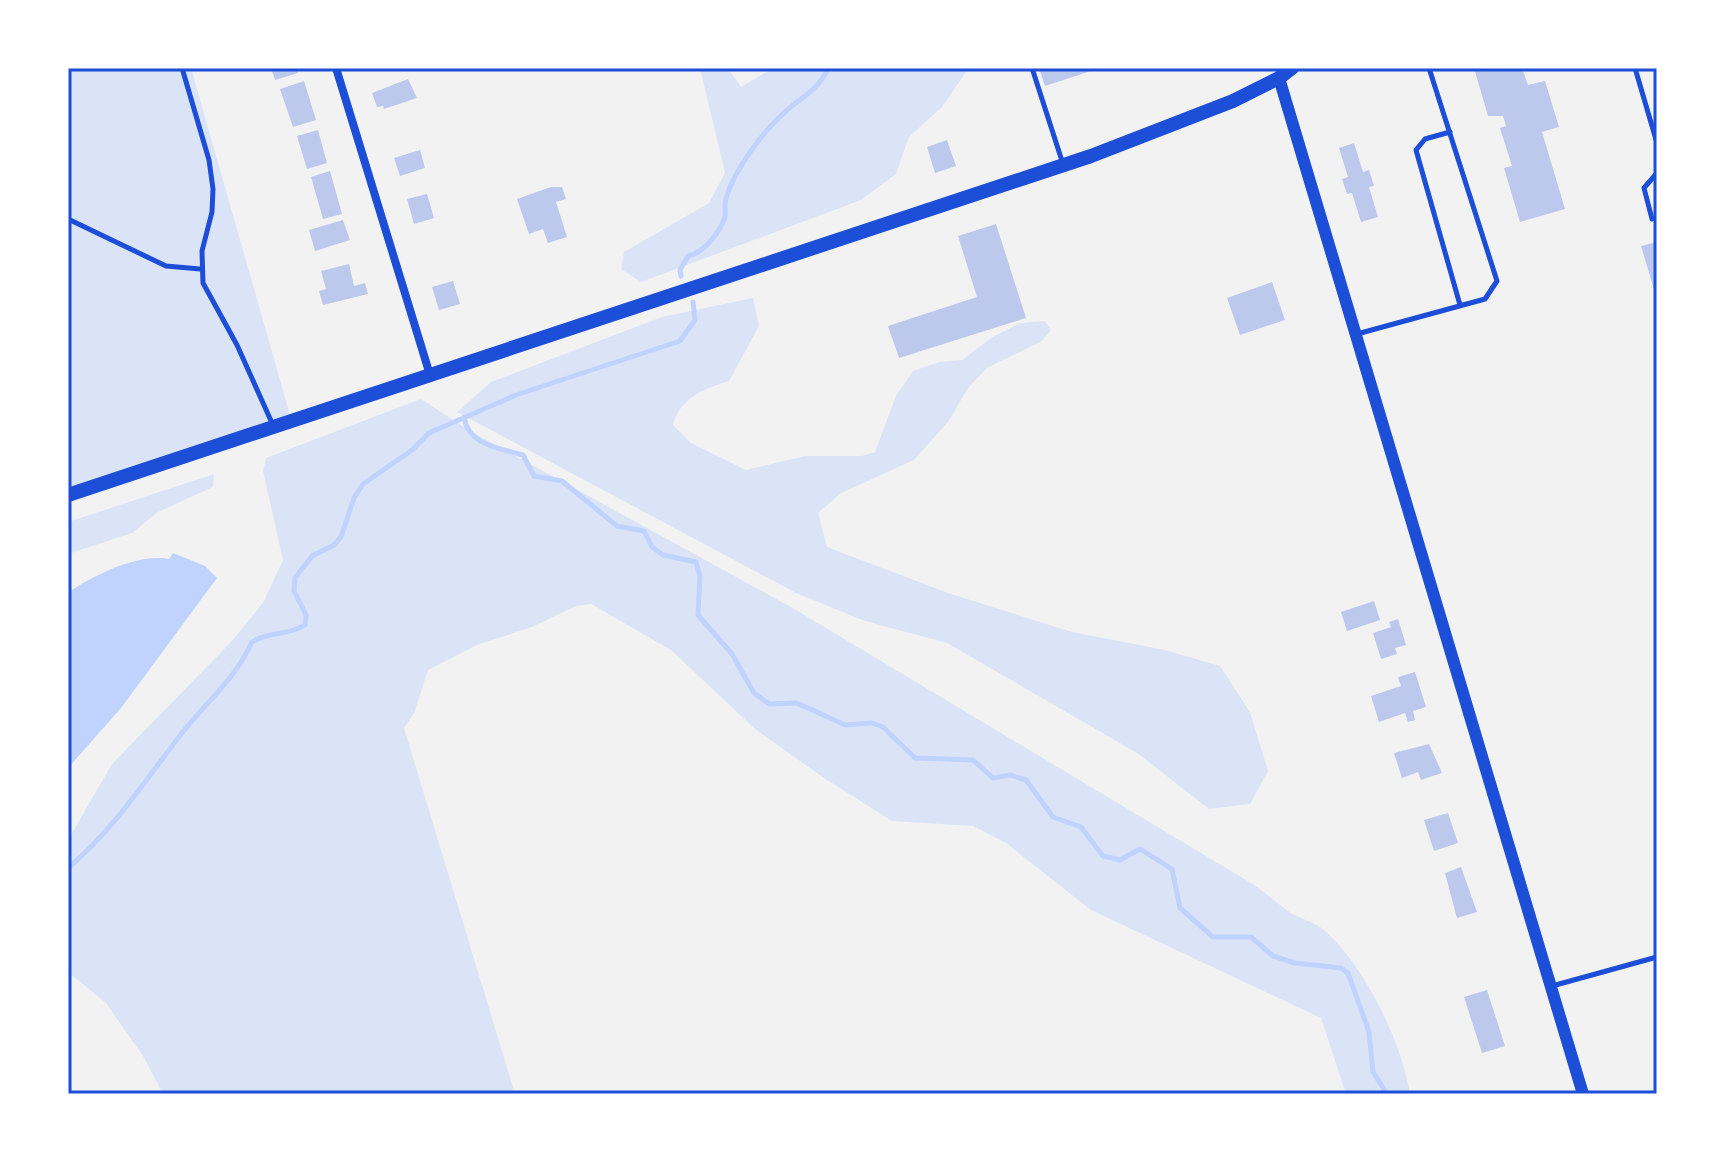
<svg xmlns="http://www.w3.org/2000/svg" width="1725" height="1162" font-family="'PT Sans',sans-serif">
<style>
.green{fill:#dbe4f7}
.water{fill:#bfd3fe}
.lines{fill:none;stroke-linecap:round;stroke-linejoin:round}
.stream{stroke:#bfd3fe;stroke-width:5}
.building{fill:#bdc9ec}
.service{stroke:#1d4ed8;stroke-width:5}
.minor{stroke:#1d4ed8;stroke-width:8}
.tertiary{stroke:#1d4ed8;stroke-width:12}
.secondary{stroke:#1d4ed8;stroke-width:14}
.neatline{fill:none;stroke:#1d4ed8;stroke-width:3}
</style>
<rect width="100%" height="100%" fill="#f2f2f2"/>
<!-- green -->
<path class="green" d="M68,68H191L292,422L68,495Z
M700,68H728L741,87L773,68H969L942,107L909,137L896,174L861,200L641,282L621,269L624,252L709,203L725,173Z
M753,298L759,326L729,381C703,389 680,398 673,425L691,443L746,470L805,456H862L875,452L896,396L913,371L939,362L962,360L991,338L1020,323L1045,321L1051,330L1042,341L987,368L968,388L948,422L914,460L841,493L818,513L827,547L948,593L1072,632L1165,650L1220,666L1250,712L1268,771L1250,804L1209,809L1137,753L947,643L865,621L796,593L457,412L491,382L662,317Z
M421,399L472,432L791,607L1256,886C1268,895 1279,905 1291,913C1301,919 1315,922 1324,930C1364,965 1402,1042 1410,1094H1346L1321,1018L1091,910L1006,843L973,826L892,821L824,778L755,729L671,650L591,604L576,606L532,627L477,645L428,670L414,713L404,728L515,1094H163L143,1056L106,1003L68,972V840L112,764L231,642L263,603L283,560L263,471L266,458Z
M214,474L213,487L158,512L132,533L68,554V522Z"/>
<!-- water -->
<path class="water" d="M173,553L205,566L217,578L121,708L68,768V593C93,575 139,553 169,559Z"/>
<g class="lines">
<!-- stream -->
<path class="stream" d="M681,276L680,270L688,256C704,253 720,232 725,217C726,211 724,204 726,198C735,169 763,131 786,111C803,96 818,91 828,68
M464,417C468,445 499,448 523,455L534,476L562,481L617,526L644,531L652,547L663,555L696,562L700,576L698,615L732,654L754,693L769,704L797,703L845,725L872,723L883,727L915,758L973,760L993,778L1010,775L1026,780L1053,817L1081,827L1103,856L1120,860L1140,849L1172,869L1180,908L1213,937H1251L1273,956L1295,963L1341,968L1348,973L1369,1032L1373,1072L1387,1094
M68,868C114,829 145,781 182,733C208,700 234,681 252,642C269,631 288,636 305,625L306,615L294,591L295,578L312,556L334,545L341,537L354,498L363,484L412,450L429,433L516,395L680,341L695,320L693,302"/>
</g>
<!-- building -->
<path class="building" d="M271,68H297L298,73L275,80Z
M1039,68H1097V69L1045,86Z
M1474,68H1522L1528,85L1545,81L1559,127L1542,132L1565,209L1520,222L1504,168L1512,166L1500,128L1506,126L1503,116H1488Z
M408,79L417,98L384,109L383,106L377,107L372,93Z
M304,81L316,120L293,127L280,89Z
M318,130L327,163L307,169L297,136Z
M947,140L956,166L935,173L927,147Z
M1354,143L1363,172L1369,170L1374,186L1369,187L1378,217L1361,222L1352,193L1347,194L1342,179L1348,177L1339,148Z
M420,150L425,168L400,176L394,158Z
M330,171L342,214L323,219L311,177Z
M551,187H562L566,199L556,202L567,237L548,243L543,229L529,234L517,199Z
M427,194L434,218L414,224L407,199Z
M343,220L350,240L315,251L309,230Z
M996,224L1026,318L899,358L888,326L977,297L958,236Z
M1657,242V295L1656,296L1641,246Z
M349,264L354,286L365,283L368,294L323,305L319,291L326,289L321,271Z
M453,281L460,304L439,310L432,287Z
M1272,282L1285,320L1240,335L1227,298Z
M1374,601L1380,620L1347,631L1341,612Z
M1398,619L1406,645L1395,648L1397,654L1381,659L1373,633L1391,627L1389,622Z
M1415,672L1426,707L1413,711L1415,720L1408,722L1405,713L1379,722L1371,696L1401,686L1398,677Z
M1429,744L1442,773L1421,780L1418,772L1402,778L1394,753Z
M1448,813L1458,843L1434,851L1424,820Z
M1461,867L1477,912L1457,918L1445,873Z
M1487,990L1505,1046L1482,1053L1464,997Z"/>
<g class="lines">
<!-- service -->
<path class="service" d="M182,68L209,160L213,189L212,212L202,251L203,283L237,345L272,423
M1032,68L1063,164
M1635,68L1657,143
M1450,132L1425,139L1416,150L1460,305
M68,219L166,266L200,269
M1652,219L1644,188L1657,173
M1357,334L1485,299L1497,281L1429,68
M1552,986L1657,957"/>
<!-- minor -->
<path class="minor" d="M336,68L430,375"/>
<!-- tertiary -->
<path class="tertiary" d="M1279,78L1583,1094"/>
<!-- secondary -->
<path class="secondary" d="M68,495L1091,156L1233,101L1279,78L1292,68"/>
</g>
<!-- border -->
<rect width="1725" height="1162" fill="none" stroke="#ffffff" stroke-width="140"/>
<rect x="70" y="70" width="1585" height="1022" class="neatline"/>
</svg>
